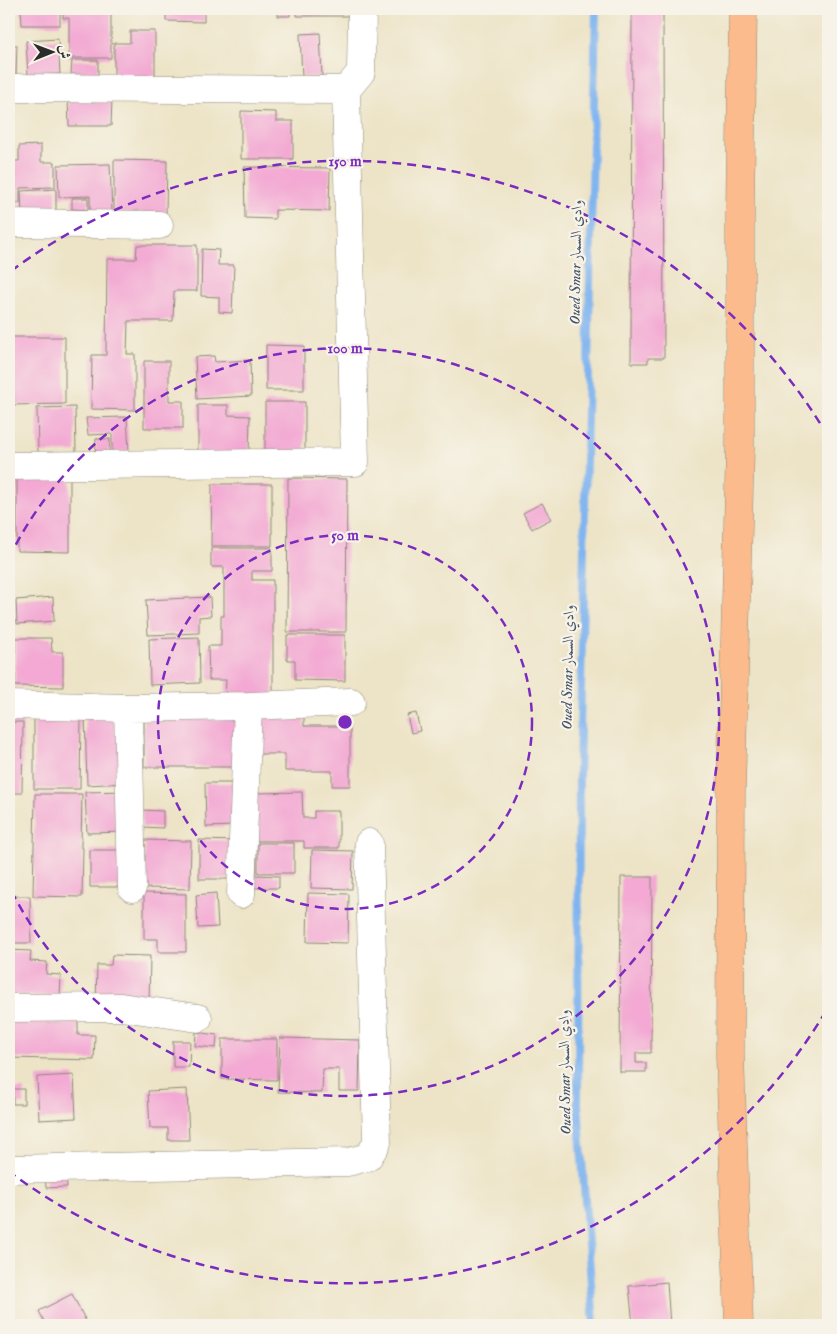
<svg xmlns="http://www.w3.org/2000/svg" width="837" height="1334" font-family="'IM FELL English',Amiri,serif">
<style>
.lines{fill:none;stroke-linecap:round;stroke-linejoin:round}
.stream{stroke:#81b5ef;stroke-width:8}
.building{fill:#f3a9d3}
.minor-casing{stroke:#8c8879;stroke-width:29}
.major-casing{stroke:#8c8879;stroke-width:29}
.minor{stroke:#fff;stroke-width:28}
.major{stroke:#fbbb8d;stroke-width:28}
.ring{fill:none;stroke:#7b2cbf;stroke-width:2.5;stroke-dasharray:9 6}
.labels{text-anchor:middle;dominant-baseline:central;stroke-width:4.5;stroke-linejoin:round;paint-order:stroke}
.water-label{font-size:15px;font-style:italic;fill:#455466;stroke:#f7f3e8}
.centre{fill:#7b2cbf;stroke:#f7f3e8;stroke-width:2.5}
.ring-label{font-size:15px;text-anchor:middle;font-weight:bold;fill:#7b2cbf;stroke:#f7f3e8;stroke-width:4.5;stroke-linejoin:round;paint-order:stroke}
</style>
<rect width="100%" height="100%" fill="#f7f3e8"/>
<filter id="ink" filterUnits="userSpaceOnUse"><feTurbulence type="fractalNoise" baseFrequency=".02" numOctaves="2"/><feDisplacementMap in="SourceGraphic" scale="10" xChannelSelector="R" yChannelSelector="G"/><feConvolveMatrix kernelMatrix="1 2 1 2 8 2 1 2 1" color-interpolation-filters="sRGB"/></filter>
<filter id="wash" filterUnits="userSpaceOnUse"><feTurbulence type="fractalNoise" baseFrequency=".0096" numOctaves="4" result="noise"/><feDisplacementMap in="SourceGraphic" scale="20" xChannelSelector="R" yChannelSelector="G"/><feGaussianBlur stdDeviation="1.12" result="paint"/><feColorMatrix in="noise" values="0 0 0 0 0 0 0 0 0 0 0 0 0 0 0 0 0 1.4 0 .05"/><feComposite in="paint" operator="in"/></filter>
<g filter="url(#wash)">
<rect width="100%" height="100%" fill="#ede4c7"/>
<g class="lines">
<!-- stream -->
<path class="stream" d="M594,1325L578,1104L579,776L596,9"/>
</g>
<g id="blocks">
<!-- building -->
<path class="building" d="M21,9H60V25H22Z
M63,9H111V58H69V18H63Z
M166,9H204V22L166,21Z
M278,9H290V16H278Z
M297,9H353V16H297Z
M632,9H663L664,358H648V363H631Z
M130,31H155V79H114V43H130Z
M320,33L322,76L302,77L300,34Z
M58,39L60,74L28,75L26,41Z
M9,45H17L16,76H9Z
M72,60H98V75L71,74Z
M68,99H112L111,126H69Z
M241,111L276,112V121H293V159H241Z
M41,145V162H55V187L20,188V203H9V161H19V146Z
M114,160L167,161L166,213H114Z
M110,164L112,212L90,213V196L59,197L58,165Z
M244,167L330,168L329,211L275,210V219L245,218Z
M56,189V215L22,216L21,191Z
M72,198H88V210L72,209Z
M137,245H197V291H174L173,321H128L127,354H135V410L91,409L92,355H106L107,259H136Z
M202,249L219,250L218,265H234L232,313L219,312V297L201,296Z
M9,337H65V404L9,405Z
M266,345L304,346V390H266Z
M214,356L215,362L250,360L251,396L197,399L195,357Z
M144,361H169V401H183V428H144Z
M265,402H305V452H265Z
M198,405H228V415L250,416L249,456L198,455Z
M75,407L76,452L38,453L37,408Z
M127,417L129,451L112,452V434L88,435L86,418Z
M96,439H110L109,458H95Z
M17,477H70V552L17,551Z
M288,478L347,479L346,632H287Z
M212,484H272V546H211Z
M542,503L551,519L532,529L523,513Z
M211,548H272V571H252V580H273V699H225L226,680H209L208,646H221V616H224V567H211Z
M53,597L54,621L17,624L16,600Z
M210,597L211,616L199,617V633L148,635L146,600Z
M287,635H345V681L295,680V660H287Z
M199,637L200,683L150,685L149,639Z
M15,638H51L52,652H63V687L15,686Z
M253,710H304V726H350V786H332V771H285V754H253Z
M124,713L126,783L87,785L85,714Z
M416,713L420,731L411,733L407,715Z
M34,718H81L80,789H34Z
M144,719H243V767H144Z
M9,722H23L22,793H9Z
M205,783H235L233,826L206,827Z
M125,791L126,832L87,833L85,792Z
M302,792L303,818H314V811H339V848H304V841H256V875L279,876V888H250L256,793Z
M35,794H82L81,848H83L82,897L33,896Z
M142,810L163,811V828L142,827Z
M145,840L191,841L190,889L144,888Z
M199,840L238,841V879H199Z
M258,843H294V873H258Z
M90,850H126V887H90Z
M312,850L353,851L352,889L311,888Z
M621,877H652L651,1053H636V1063H646V1072H620Z
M144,893L186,894V952H158V939H144Z
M216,893L218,927L198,928L196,895Z
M308,893L349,894L348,943L307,942Z
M9,896H30L31,943H9Z
M9,950L31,951L30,961L47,962L46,974L61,975L60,996L9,995Z
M112,955L150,956L149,1004L96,1003L97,965H111Z
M9,1012L78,1014V1035H95L94,1060L9,1058Z
M196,1032L217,1035L216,1048L195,1046Z
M280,1038L360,1040L359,1091H339V1069H323L322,1093L278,1092Z
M222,1039H277V1080L222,1079Z
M173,1041H190L189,1067H173Z
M74,1075L76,1118L39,1120L37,1077Z
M13,1089H24V1104H13Z
M187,1089L189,1140H168V1128H150L148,1091Z
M66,1173L67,1187L46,1188L45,1174Z
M667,1282L670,1325H633L629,1286Z
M72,1294L88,1325H46L39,1311Z"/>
</g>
</g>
<g filter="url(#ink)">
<use href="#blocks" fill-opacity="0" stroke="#8c8879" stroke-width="1"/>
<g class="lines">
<defs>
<path id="minor" d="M9,88L346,90
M9,223L159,225
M9,466L355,462L346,90L361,72L362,9
M9,705L128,708L248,706L351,702
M128,708L132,888
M241,894L248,706
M9,1008L121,1007L198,1018
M9,1169L348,1162L368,1157L377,1143L369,843"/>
<path id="major" d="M739,1325L730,1055L731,792L740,449V208L743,9"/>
</defs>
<!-- minor casing -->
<use href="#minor" class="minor-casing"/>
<!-- major casing -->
<use href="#major" class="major-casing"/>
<!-- minor -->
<use href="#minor" class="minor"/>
<!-- major -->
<use href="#major" class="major"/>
</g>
</g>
<!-- distance rings -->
<g class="ring">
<circle cx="345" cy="722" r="187"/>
<path d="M9 558A374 374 0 1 1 9 886"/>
<path d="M826 1011A561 561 0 0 1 11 1173M11 271A561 561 0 0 1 826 433"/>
</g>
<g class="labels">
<!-- water labels -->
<g class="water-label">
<text transform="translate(576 262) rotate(-89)">Oued Smar وادي السمار</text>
<text transform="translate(568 667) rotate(-89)">Oued Smar وادي السمار</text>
<text transform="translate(565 1072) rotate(-91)">Oued Smar وادي السمار</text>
</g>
</g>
<circle cx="345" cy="722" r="8" class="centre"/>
<g class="ring-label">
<text x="345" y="166">150 m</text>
<text x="345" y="353">100 m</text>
<text x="345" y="540">50 m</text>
</g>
<!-- margin -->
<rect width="837" height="1334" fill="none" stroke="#f7f3e8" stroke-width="30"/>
<!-- north arrow -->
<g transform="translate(52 52) rotate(89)" stroke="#f7f3e8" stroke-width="4" paint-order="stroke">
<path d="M0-4L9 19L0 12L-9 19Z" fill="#2b2b2b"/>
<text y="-8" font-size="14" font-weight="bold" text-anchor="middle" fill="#2b2b2b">ش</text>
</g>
</svg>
